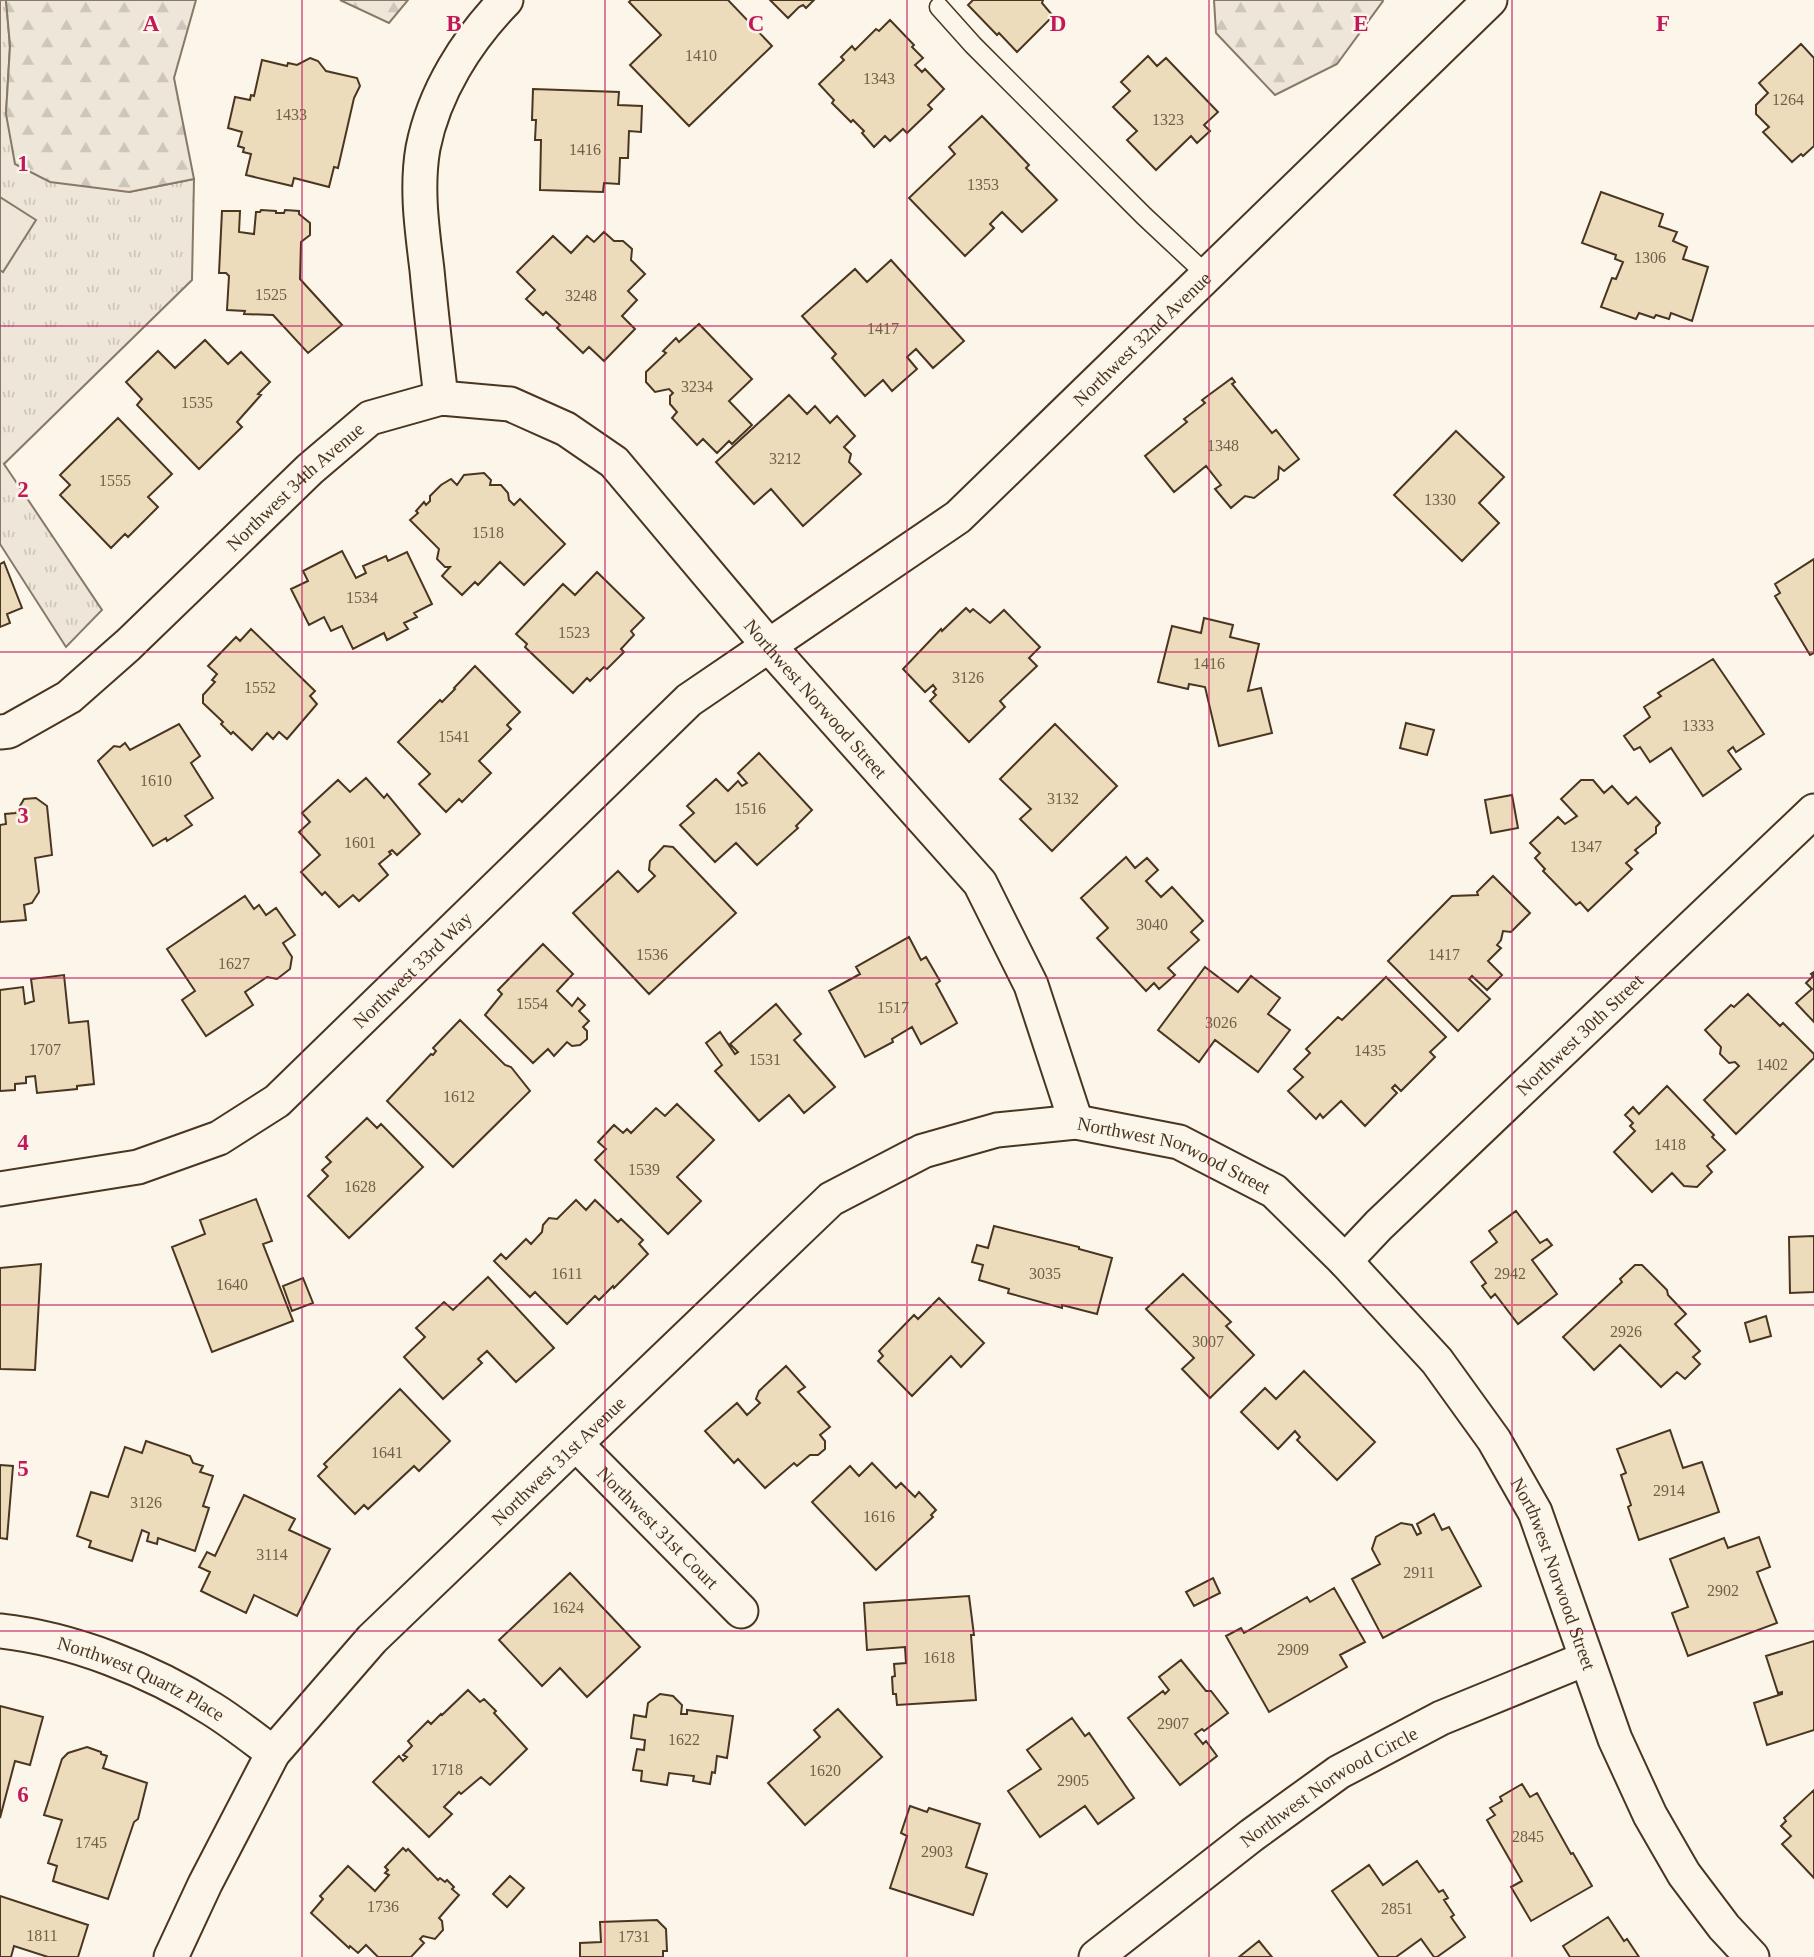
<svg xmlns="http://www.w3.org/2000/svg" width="1814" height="1957" font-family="'Times New Roman',serif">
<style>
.grass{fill:url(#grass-tufts);stroke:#887966;stroke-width:2}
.forest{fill:url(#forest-firs);stroke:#887966;stroke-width:2}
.pitch{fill:#ede6d9;stroke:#887966;stroke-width:2}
.building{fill:#ecdcbc;stroke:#4a3520;stroke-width:2}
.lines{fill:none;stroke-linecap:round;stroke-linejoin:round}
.service-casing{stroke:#4a3520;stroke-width:21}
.minor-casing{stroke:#4a3520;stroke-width:37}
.service{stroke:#fbf6e9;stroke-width:18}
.minor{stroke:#fbf6e9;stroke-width:33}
.grid{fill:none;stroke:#c2185b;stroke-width:2;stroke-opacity:0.55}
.labels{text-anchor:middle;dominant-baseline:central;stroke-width:5;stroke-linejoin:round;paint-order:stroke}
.number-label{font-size:16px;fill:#725f47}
.street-label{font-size:19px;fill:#4a3520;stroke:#fbf6e9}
.grid-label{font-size:23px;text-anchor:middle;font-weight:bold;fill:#c2185b;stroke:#fbf6e9;stroke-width:5;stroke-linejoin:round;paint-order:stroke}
</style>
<defs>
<pattern id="grass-tufts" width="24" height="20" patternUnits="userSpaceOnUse" patternTransform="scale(1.75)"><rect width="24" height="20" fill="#ede6d9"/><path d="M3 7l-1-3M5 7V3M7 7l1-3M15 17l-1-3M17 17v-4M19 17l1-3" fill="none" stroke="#cdc6ba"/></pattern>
<pattern id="forest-firs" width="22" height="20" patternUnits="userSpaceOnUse" patternTransform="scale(1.75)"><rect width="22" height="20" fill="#ede6d9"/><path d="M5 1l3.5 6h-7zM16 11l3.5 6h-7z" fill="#cdc6ba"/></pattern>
</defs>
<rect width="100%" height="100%" fill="#fbf6e9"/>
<!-- grass -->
<path class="grass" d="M0,0H6L10,46L6,114L129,192L194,179L192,280L4,464L102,610L66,647L0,544Z"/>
<!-- forest -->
<path class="forest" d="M6,0H196L174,78L194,179L129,192L50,182L15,164L6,114L10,46Z
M340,0H408L389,23Z
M1214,0H1382L1383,1L1337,64L1275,95L1216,33Z"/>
<!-- pitch -->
<path class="pitch" d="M0,197L36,220L3,272L0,270Z"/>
<!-- building -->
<path class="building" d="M631,0H728L772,46L689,126L630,65L661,35L629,2Z
M770,0H814L806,8L803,5L799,7L788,18Z
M973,0H1043L1042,3L1053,16L1017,52L999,33L997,35L968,5Z
M890,20L914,45L912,47L923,58L915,65L922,72L925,69L944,89L928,105L932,109L907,133L903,129L890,141L885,136L874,147L862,133L864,131L853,120L851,122L832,103L834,100L819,84L844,60L841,57L852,46L855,50L876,29L879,31Z
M1801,44L1814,58V146L1803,156L1801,154L1792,162L1763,132L1769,127L1756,114V105L1768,93L1759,83Z
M1148,56L1157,66L1166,58L1218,112L1204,125L1210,131L1197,143L1191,136L1156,170L1127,140L1137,131L1113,107L1130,91L1121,82Z
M310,58L318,61L326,71L357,78L360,86L354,98L338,168L334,167L329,187L294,178L292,186L246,175L251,154L243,152L244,148L238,146L242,132L228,128L235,97L250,100L251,95L254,96L262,60L287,66L288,63L297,65Z
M533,89L619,92L618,105L642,106L641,132L629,131L628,158H620L619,184L604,183L603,192L540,190L541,140H535L536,120H532Z
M982,116L1029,165L1026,168L1057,200L1022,232L1002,212L990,224L994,228L965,256L909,198L955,154L949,147Z
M1601,192L1663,214L1659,226L1677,232L1673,241L1687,247L1683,259L1708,267L1692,321L1671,313L1669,319L1656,315L1654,318L1639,313L1636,319L1601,307L1612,278L1616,279L1623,262L1615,259L1616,255L1582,243Z
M261,210L276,211V213H284L285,210L299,211V214L310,223V235L301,242L300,279L342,325L308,353L273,315L244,314L245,311L227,310L229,276L226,273H219L222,211H240L239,232L254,234L256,212H260Z
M604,232L614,241H623L632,249L631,260L645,274L628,291L637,300L622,316L635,329L604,361L589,347L583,353L557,328L560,325L546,312L543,315L526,299L535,290L517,272L553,236L571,253L587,236L594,242Z
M891,260L964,341L933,368L916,349L907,357L917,369L892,391L883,380L865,396L832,358L836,354L802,316L855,269L867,282Z
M699,324L752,379L729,401L752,425L732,444L729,441L717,453L703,439L697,445L672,418L677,412L670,404V396L673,393L669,389L655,392L646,382V372L666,353L663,351L676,338L679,342Z
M205,340L228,364L241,352L270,382L258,394L261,395L237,422L242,427L199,469L137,405L142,399L126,382L158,351L175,368Z
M1232,378L1235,382L1232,384L1272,433L1276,430L1299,459L1284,471L1279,467L1278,479L1254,498L1245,496L1231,508L1215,489L1221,485L1206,466L1174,492L1145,456L1187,422L1184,419L1205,403L1202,400Z
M789,395L807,414L815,406L830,423L837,416L855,436L844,447L851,454L849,462L861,474L803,526L771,489L754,504L716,462Z
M118,418L172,474L148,497L158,507L128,537L125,534L111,548L60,495L70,485L60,475Z
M1456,431L1504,477L1479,503L1499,523L1462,561L1394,495Z
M484,473L491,480L490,485H501L508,493L509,500L514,505L520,499L565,544L524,585L500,562L478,585L475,582L462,595L442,576L450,567H445L437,559L439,549L410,520L418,513L416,511L424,502L426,505L430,501V496L441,485L451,479L457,485L464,475Z
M342,551L356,578L366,573L363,566L386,556L388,561L407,552L432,604L414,613L417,617L404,623L408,629L387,640L384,633L353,649L342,626L331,631L324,617L309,625L291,589L308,581L303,571Z
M1814,559V653L1810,655L1775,596L1780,593L1775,584Z
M4,562L22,608L7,614L10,623L0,627V564Z
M597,572L644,618L631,631L634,635L621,649L624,652L607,669L604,667L590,681L587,678L573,693L525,647L527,644L516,634L563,584L575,595Z
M966,608L970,612L973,609L990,623L1004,610L1040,647L1029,658L1037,666L1000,701L1005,707L969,742L930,701L936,695L933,692L936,689L933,685L925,692L903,669L941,629L942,631Z
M1204,618L1233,625L1230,637L1259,644L1248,691L1261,688L1272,733L1219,746L1205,687L1189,684L1188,689L1158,682L1172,626L1201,633Z
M251,629L315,691L310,696L317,704L287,739L279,732L273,739L267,733L252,750L233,732L231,734L221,724L223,722L203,703V695L215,682L212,680L217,674L208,666L236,637L240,641Z
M1713,659L1764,734L1736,752L1733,747L1728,751L1741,769L1703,796L1671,748L1650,762L1640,747L1634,750L1624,736L1650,717L1644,707L1661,696L1658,693Z
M475,666L520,712L507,725L511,729L479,761L491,773L462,802L459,799L446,812L419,784L430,774L398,742L440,700L442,702L455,689L454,688Z
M1406,723L1434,730L1427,755L1400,748Z
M179,724L200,756L191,763L213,798L185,816L192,825L167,841L166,838L153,846L98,761L114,746L120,747L125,743L130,750Z
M1055,724L1117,786L1052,851L1020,819L1031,809L1000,779Z
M759,753L812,810L796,826L798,828L757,865L736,843L715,862L680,825L694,813L687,806L716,779L728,791L738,781L742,786L747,783L738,773Z
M366,778L384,798L387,794L420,834L397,855L392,850L389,852L391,854L379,864L388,875L359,901L353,895L339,907L325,892L322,895L301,872L320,855L299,832L310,822L302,813L338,780L350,792Z
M1581,780H1593L1604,793L1612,786L1628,804L1636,797L1660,823L1656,827V833L1635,850L1638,853L1626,863L1632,869L1588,911L1580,902L1576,905L1543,871L1545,869L1535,858L1540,853L1530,843L1558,817L1565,824L1577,816L1561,799Z
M1512,795L1518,828L1491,833L1485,800Z
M36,798L47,806L52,855L35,858L39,892L32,903L24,905L26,920L0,922V825L6,824L5,814L16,813L24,799Z
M664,846L673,847L736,913L649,994L573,913L618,871L638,892L655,876L649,870L650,861Z
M1126,857L1135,868L1147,858L1158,870L1146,881L1161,897L1172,887L1203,921L1191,932L1199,940L1168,968L1175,975L1159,989L1154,983L1146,991L1097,938L1108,928L1081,898Z
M1493,876L1530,913L1511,932L1503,931L1501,940L1497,945L1501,948L1488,961L1502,975L1487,990L1472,976L1469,979L1490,999L1458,1031L1388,961L1452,896L1478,895L1477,892Z
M245,896L254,909L259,905L266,915L276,908L295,935L283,943L292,957L290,969L277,979L267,977L245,992L253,1005L206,1036L182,1000L195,991L167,949Z
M909,937L921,960L926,957L940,981L936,984L957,1023L921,1044L912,1027L892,1039L893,1042L865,1057L829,991L860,974L856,967Z
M543,944L573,974L557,991L572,1006L578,998L585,1005L579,1011L589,1021L583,1027L587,1031V1039L580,1045L572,1046L567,1042L554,1056L548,1049L533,1063L485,1015L502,994L498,990Z
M1205,967L1238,992L1251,976L1280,998L1268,1014L1290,1030L1258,1072L1215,1040L1199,1062L1158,1030Z
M1814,972V1022L1796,1003L1812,989L1806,983L1813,976L1811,974Z
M64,975L69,1023L88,1021L94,1084L77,1086V1089L37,1093L35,1076L26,1077V1083L15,1084V1090L0,1091V990L23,987L25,1004L34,1001L31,979Z
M1386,977L1446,1037L1430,1052L1435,1057L1401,1091L1395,1085L1392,1088L1397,1093L1365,1126L1341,1101L1323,1118L1320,1114L1316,1119L1288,1091L1303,1077L1294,1069L1310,1053L1306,1049L1338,1017L1342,1020Z
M1748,994L1780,1026L1783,1023L1814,1054V1058L1736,1134L1704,1100L1739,1066L1735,1062L1729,1063L1720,1054L1721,1047L1705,1030L1731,1005L1734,1007Z
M776,1004L801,1034L794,1040L835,1087L804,1113L789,1095L759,1121L715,1071L722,1065L706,1043L720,1032L735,1054L738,1052L730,1044Z
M460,1020L505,1065L511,1067L530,1091L453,1167L387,1101L431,1054L433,1055L436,1051L433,1048Z
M1667,1086L1714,1135L1712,1137L1725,1150L1707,1166L1712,1172L1697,1187L1684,1186L1672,1173L1652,1192L1614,1152L1635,1131L1630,1126L1633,1123L1625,1115L1633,1107L1639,1114Z
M677,1104L714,1140L677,1177L701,1201L668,1234L595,1160L606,1149L598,1142L614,1125L623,1133L627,1129L631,1133L656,1108L665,1116Z
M367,1118L377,1128L381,1124L423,1167L349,1238L308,1196L328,1176L322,1170L331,1162L326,1157Z
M256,1199L272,1241L263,1244L293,1321L212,1352L172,1247L205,1234L200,1220Z
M576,1200L586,1210L595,1200L618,1222L621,1219L643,1240L639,1244L648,1254L614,1288L613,1286L599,1300L595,1296L567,1324L535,1292L530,1297L494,1261L501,1254L506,1259L526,1239L531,1244L542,1232L543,1225L549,1218L557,1219Z
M1516,1211L1540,1243L1547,1239L1552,1245L1532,1260L1557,1294L1518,1324L1495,1294L1491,1298L1482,1286L1486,1283L1471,1262L1497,1242L1489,1231Z
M994,1226L1079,1247V1249L1112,1258L1097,1314L1062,1305V1308L1008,1293L1009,1289L979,1280L983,1265L972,1262L977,1245L988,1248Z
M1814,1236V1292L1790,1293L1789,1237Z
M41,1264L35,1370L0,1369V1268Z
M1635,1265H1642L1667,1290L1668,1295L1686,1314L1675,1324L1700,1351L1693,1357L1700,1364L1685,1379L1677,1372L1661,1387L1620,1345L1594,1370L1563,1337L1622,1282L1620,1279Z
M1183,1274L1231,1322L1226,1326L1254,1355L1210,1398L1182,1369L1194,1358L1146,1309Z
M488,1277L554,1348L516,1382L487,1351L478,1359L482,1363L443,1399L404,1357L425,1337L416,1328L444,1302L453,1310Z
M303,1278L313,1303L292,1311L283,1286Z
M939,1298L984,1343L961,1367L951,1356L912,1396L878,1361L883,1356L879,1351L914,1315L918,1319Z
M1766,1316L1771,1336L1750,1342L1745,1323Z
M786,1366L805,1387L798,1392L830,1427L820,1435L825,1441V1449L818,1455H810L797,1466L794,1463L765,1488L738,1459L734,1463L705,1431L737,1403L747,1415L760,1403L756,1399L759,1391Z
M1304,1371L1375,1442L1337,1480L1297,1440L1300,1437L1295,1431L1278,1449L1241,1412L1265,1388L1276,1399Z
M400,1389L450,1441L419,1471L414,1466L368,1509L364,1505L355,1514L318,1476L327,1467L324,1464Z
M1670,1430L1683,1468L1702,1462L1719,1512L1639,1540L1628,1507L1631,1505L1621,1475L1626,1473L1617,1449Z
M146,1441L190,1456L193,1463L203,1466L200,1472L213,1476L203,1506L209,1508L195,1551L158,1538L157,1544L147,1541L149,1533L142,1530L132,1561L89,1547L91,1541L77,1536L91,1492L108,1497L125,1447L142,1453Z
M872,1463L896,1488L901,1483L915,1497L919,1492L936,1510L931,1515L933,1517L876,1570L812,1502L850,1466L859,1476Z
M0,1465L13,1466L7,1539L0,1538Z
M244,1495L295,1519L289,1530L330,1549L297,1616L254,1595L246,1613L201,1591L210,1572L199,1567L207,1552L215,1556Z
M1434,1514L1442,1530L1449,1527L1481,1586L1383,1638L1352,1579L1380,1564L1372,1549L1376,1537L1401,1523L1412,1525L1417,1535L1421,1533L1417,1524Z
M1759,1537L1770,1567L1757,1572L1777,1623L1688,1656L1672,1613L1688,1607L1670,1559L1724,1538L1728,1548Z
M570,1573L640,1647L587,1697L560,1668L542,1686L499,1640Z
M1213,1578L1220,1593L1194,1606L1186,1592Z
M1334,1588L1365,1642L1340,1655L1347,1667L1269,1712L1226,1636L1241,1628L1244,1633L1307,1597L1310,1602Z
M969,1596L974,1635H971L976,1700L897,1705L896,1694H893L892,1677L895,1676L894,1664L906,1663L905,1647L867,1650L864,1603Z
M1814,1641V1730L1767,1745L1754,1703L1782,1694V1692L1778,1693L1766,1656Z
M1181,1660L1206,1691H1211L1228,1713L1204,1731L1202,1729L1195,1734L1203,1744L1206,1741L1217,1756L1180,1785L1128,1718L1163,1691L1165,1694L1169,1690L1159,1677Z
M468,1690L480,1702L484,1699L496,1711L494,1713L527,1749L490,1785L481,1777L461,1794L459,1792L444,1807L452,1814L429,1837L373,1782L399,1756L403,1761L407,1757L403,1755L412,1746L408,1741L428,1721L431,1724L441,1714L442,1715Z
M660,1694L673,1696L682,1705L681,1714H687V1710L733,1716L727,1758L717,1756L715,1773L712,1772L710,1784L693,1781L694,1776L669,1773L667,1785L641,1781L642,1771L633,1770L637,1749L644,1750L645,1740L631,1738L634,1715L646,1717L648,1703Z
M0,1706L43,1717L30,1765L15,1761L0,1818Z
M838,1709L882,1757L805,1825L768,1783L820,1737L814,1730Z
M1072,1718L1085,1736L1089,1733L1134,1798L1098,1824L1085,1806L1040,1837L1008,1791L1041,1769L1027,1750Z
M87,1747L101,1752V1754L107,1756L103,1768L147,1783L138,1819L134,1822L108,1899L53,1881L57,1866L48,1863L62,1820L44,1815L62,1759L68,1753Z
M1522,1784L1530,1797L1537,1793L1571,1854L1573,1853L1592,1886L1531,1921L1511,1887L1522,1881L1487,1820L1495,1815L1490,1808L1502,1801L1500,1797Z
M1814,1790V1878L1782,1844L1791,1836L1781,1826L1786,1821L1784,1818Z
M910,1806L927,1812L929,1808L980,1824L966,1867L987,1874L973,1915L890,1888L907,1836L901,1833Z
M403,1848L406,1851L408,1849L438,1880L440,1878L445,1882L447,1880L454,1887L452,1889L459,1895L439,1918L442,1921L443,1930L435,1939L423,1936L420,1939L424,1943L411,1957H378L366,1945L358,1953L350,1946L349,1948L311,1913L323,1899L320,1896L348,1866L375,1891L389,1875L385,1873L388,1870L385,1867Z
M1417,1861L1439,1892L1443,1890L1448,1898L1444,1900L1454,1915L1451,1917L1465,1937L1437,1957H1434L1421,1939L1396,1957H1379L1332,1891L1369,1865L1383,1885Z
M510,1876L524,1888L507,1907L493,1894Z
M0,1896L88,1925L78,1957H48L14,1946L11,1957H0Z
M1608,1917L1624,1941L1627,1939L1639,1957H1570L1563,1946Z
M657,1920L666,1929L667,1951H663V1957H580V1943L601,1942L600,1922Z
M1259,1941L1272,1957H1239Z"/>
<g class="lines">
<defs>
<path id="service" d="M939,7L973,45L1144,216L1207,275"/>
<g id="minor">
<path d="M441,398C436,355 431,313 427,270C422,229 416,188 423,148C434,92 467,40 506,0"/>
<path id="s1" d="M0,732L9,731L69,697L128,645L310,469L370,418L441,398L510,404L566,429L614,462L769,646L980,883L1031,985L1076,1122"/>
<path id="s2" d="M0,1189L138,1167L219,1138L277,1101L689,700L958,517L1490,0"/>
<path id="s3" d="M1345,1261L1379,1225L1814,811"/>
<path id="s4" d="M576,1444L741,1611"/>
<path id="s5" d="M0,1631C72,1639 151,1670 212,1709C233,1722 253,1738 273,1753"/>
<path id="s6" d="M171,1957L205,1884L273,1753L372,1639L831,1199L923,1151L997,1130L1076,1122L1179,1142L1274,1191L1345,1261L1437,1361L1494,1440L1535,1512L1615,1739L1650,1815L1684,1874L1724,1927L1752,1957"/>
<path id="s7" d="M1096,1957L1252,1835L1339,1772L1441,1718L1585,1659"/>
</g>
</defs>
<!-- service casing -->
<use href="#service" class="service-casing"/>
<!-- minor casing -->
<use href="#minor" class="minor-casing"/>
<!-- service -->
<use href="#service" class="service"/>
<!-- minor -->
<use href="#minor" class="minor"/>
</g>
<!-- grid -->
<path class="grid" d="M302,0V1957M605,0V1957M907,0V1957M1209,0V1957M1512,0V1957M0,326H1814M0,652H1814M0,978H1814M0,1305H1814M0,1631H1814"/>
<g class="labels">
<!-- number labels -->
<g class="number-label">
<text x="701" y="55">1410</text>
<text x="879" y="78">1343</text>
<text x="1788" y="99">1264</text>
<text x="291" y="114">1433</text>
<text x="1168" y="119">1323</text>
<text x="585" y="149">1416</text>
<text x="983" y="184">1353</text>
<text x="1650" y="257">1306</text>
<text x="271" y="294">1525</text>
<text x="581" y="295">3248</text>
<text x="883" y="328">1417</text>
<text x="697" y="386">3234</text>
<text x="197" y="402">1535</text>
<text x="1223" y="445">1348</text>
<text x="785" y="458">3212</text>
<text x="115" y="480">1555</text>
<text x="1440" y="499">1330</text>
<text x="488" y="532">1518</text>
<text x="362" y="597">1534</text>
<text x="574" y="632">1523</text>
<text x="1209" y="663">1416</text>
<text x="968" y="677">3126</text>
<text x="260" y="687">1552</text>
<text x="1698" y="725">1333</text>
<text x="454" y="736">1541</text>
<text x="156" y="780">1610</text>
<text x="1063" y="798">3132</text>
<text x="750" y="808">1516</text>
<text x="360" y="842">1601</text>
<text x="1586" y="846">1347</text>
<text x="1152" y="924">3040</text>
<text x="652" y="954">1536</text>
<text x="1444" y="954">1417</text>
<text x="234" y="963">1627</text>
<text x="532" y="1003">1554</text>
<text x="893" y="1007">1517</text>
<text x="1221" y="1022">3026</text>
<text x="45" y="1049">1707</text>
<text x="1370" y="1050">1435</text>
<text x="765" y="1059">1531</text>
<text x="1772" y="1064">1402</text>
<text x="459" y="1096">1612</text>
<text x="1670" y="1144">1418</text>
<text x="644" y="1169">1539</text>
<text x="360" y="1186">1628</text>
<text x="567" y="1273">1611</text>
<text x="1045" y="1273">3035</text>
<text x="1510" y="1273">2942</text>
<text x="232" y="1284">1640</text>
<text x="1626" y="1331">2926</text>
<text x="1208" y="1341">3007</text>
<text x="387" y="1452">1641</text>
<text x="1669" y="1490">2914</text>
<text x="146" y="1502">3126</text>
<text x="879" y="1516">1616</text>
<text x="272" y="1554">3114</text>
<text x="1419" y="1572">2911</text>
<text x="1723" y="1590">2902</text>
<text x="568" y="1607">1624</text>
<text x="1293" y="1649">2909</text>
<text x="939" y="1657">1618</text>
<text x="1173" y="1723">2907</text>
<text x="684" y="1739">1622</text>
<text x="447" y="1769">1718</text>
<text x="825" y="1770">1620</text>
<text x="1073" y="1780">2905</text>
<text x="1528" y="1836">2845</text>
<text x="91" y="1842">1745</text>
<text x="937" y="1851">2903</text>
<text x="383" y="1906">1736</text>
<text x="1397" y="1908">2851</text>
<text x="42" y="1935">1811</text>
<text x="634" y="1936">1731</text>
</g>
<!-- street labels -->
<g class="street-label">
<text stroke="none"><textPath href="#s2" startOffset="1451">Northwest 32nd Avenue</textPath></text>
<text stroke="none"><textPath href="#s1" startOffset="387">Northwest 34th Avenue</textPath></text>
<text stroke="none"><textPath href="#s1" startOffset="1062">Northwest Norwood Street</textPath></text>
<text stroke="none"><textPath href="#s2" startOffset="483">Northwest 33rd Way</textPath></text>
<text stroke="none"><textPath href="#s3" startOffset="326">Northwest 30th Street</textPath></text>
<text stroke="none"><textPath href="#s6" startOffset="1379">Northwest Norwood Street</textPath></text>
<text stroke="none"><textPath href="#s6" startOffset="637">Northwest 31st Avenue</textPath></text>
<text stroke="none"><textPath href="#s4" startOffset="117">Northwest 31st Court</textPath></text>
<text stroke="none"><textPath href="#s6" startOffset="1967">Northwest Norwood Street</textPath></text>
<text stroke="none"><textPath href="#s5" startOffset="150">Northwest Quartz Place</textPath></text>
<text stroke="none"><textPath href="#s7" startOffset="289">Northwest Norwood Circle</textPath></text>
</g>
</g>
<g class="grid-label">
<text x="151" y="31">A</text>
<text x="454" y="31">B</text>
<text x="756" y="31">C</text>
<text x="1058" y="31">D</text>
<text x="1361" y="31">E</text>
<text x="1663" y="31">F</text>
<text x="23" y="171">1</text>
<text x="23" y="497">2</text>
<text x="23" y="823">3</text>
<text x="23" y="1150">4</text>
<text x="23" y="1476">5</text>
<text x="23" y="1802">6</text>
</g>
</svg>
